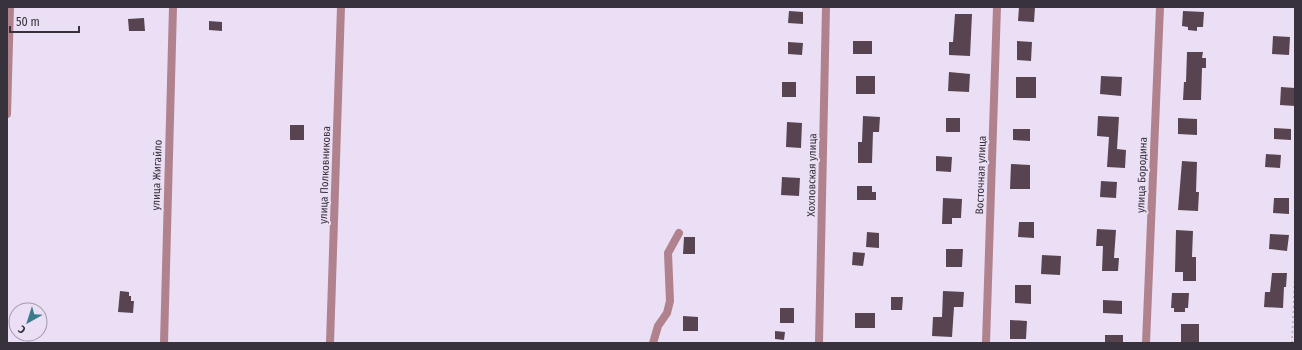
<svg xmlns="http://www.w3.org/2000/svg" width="1302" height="350" font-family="'Fira Sans Condensed',sans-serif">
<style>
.building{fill:#574450}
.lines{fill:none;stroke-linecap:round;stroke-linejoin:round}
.path{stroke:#b4aabc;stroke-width:1.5;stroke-dasharray:2 3;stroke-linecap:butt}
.minor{stroke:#b0828d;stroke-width:8}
.labels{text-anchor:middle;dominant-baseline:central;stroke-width:4;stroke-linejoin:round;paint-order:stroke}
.street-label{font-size:11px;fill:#37323b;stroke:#ebdff5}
</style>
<rect width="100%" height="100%" fill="#ebdff5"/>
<!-- building -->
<path class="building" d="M1019,7H1035L1034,22L1018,21Z
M789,11L803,12V24L788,23Z
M1183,11L1204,12L1203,27H1197V31L1188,30V27L1182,26Z
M955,14H972L970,56L949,55V42H953Z
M144,18L145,31H129L128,19Z
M209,21L222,22V31L209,30Z
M1273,36L1290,37L1289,55L1272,54Z
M853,41H872V54H853Z
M1017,41L1032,42L1031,61L1017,60Z
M788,42L803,43L802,55L788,54Z
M1187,52H1203L1202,58H1206V68H1202L1201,100H1183L1184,82H1186Z
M949,72L970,74L969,92L948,91Z
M856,76H875V94H856Z
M1101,76L1122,77L1121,96L1100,94Z
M1016,77H1036V98H1016Z
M782,82H796V97H782Z
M1281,87L1295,88V106L1280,105Z
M863,116L880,117L879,132H873L872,163H858V142H862Z
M1098,116L1119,117L1117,149L1126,150L1125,168L1107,167L1109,137L1097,136Z
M946,118H960V132H946Z
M1178,118L1197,119V135L1178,134Z
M787,122L802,123L801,148L786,147Z
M290,125H304V140H290Z
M1274,128L1291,129V140L1274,139Z
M1013,129H1030V141L1013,140Z
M1266,154L1281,155L1280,168L1265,167Z
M936,156L952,157L951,172L936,171Z
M1182,161L1197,162L1196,192H1199L1198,211L1178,210Z
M1011,164L1030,165V189H1010Z
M782,177L800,178L799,196L781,195Z
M1101,181L1117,182L1116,198L1100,197Z
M857,186H872V192H876V200H857Z
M943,198L962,199L961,218H952V224H942Z
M1274,198H1289V214L1273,213Z
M1019,222H1034V238L1018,237Z
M1097,229L1116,230L1114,258H1119L1118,271H1102L1103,246H1096Z
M1176,230L1193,231L1192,257H1196V281H1183V272H1175Z
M867,232L879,233V248L866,247Z
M1270,234L1289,235L1287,251L1269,249Z
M684,237H695V254H683Z
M946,249H963L962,267H946Z
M853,252L865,253L863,266L852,265Z
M1042,255L1061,256L1060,275L1041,274Z
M1272,273H1287L1286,287H1284L1283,308L1264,307L1265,292H1270Z
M1015,285H1031V304L1015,303Z
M120,291L129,292V296H131V301H134L133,313L118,312Z
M943,291L964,292L963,307H954L952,337L932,336L933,317H942Z
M1172,293H1189L1188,308H1185V312H1174V308H1171Z
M891,297H903L902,310H891Z
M1103,300L1122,301V314L1103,313Z
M780,308H794V323H780Z
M855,313H875V328H855Z
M683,316L698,317V331H683Z
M1010,320L1027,321L1026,339H1010Z
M1181,324H1199V343H1181Z
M775,331L785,332L784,340L775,339Z
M1105,335H1123V343H1105Z"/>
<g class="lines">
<!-- path -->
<path class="path" d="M1292,343L1295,267"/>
<!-- minor -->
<path class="minor" d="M7,114L10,7
M164,343L173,7
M330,343L341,7
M653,343L658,326L667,313L670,301L668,253L679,233
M819,343L826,7
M986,343L997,7
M1146,343L1160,7"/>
</g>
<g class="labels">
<!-- street labels -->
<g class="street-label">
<text transform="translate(157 175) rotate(-88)">улица Жигайло</text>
<text transform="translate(325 175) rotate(-88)">улица Полковникова</text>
<text transform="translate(812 175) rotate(-89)">Хохловская улица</text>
<text transform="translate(981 175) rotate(-88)">Восточная улица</text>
<text transform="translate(1142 175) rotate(-88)">улица Бородина</text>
</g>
</g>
<!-- border -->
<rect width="1302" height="350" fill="none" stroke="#37323b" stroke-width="16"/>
<!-- north arrow -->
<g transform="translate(28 322) rotate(219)"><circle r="19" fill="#ebdff5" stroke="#a39aab"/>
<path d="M0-3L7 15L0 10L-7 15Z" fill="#3a7c8e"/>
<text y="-6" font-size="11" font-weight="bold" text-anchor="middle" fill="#37323b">С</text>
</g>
<!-- scale -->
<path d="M10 26v6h69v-6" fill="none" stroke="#37323b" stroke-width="2"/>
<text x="16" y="26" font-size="12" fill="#37323b" stroke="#ebdff5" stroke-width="3" paint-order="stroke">50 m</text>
</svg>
